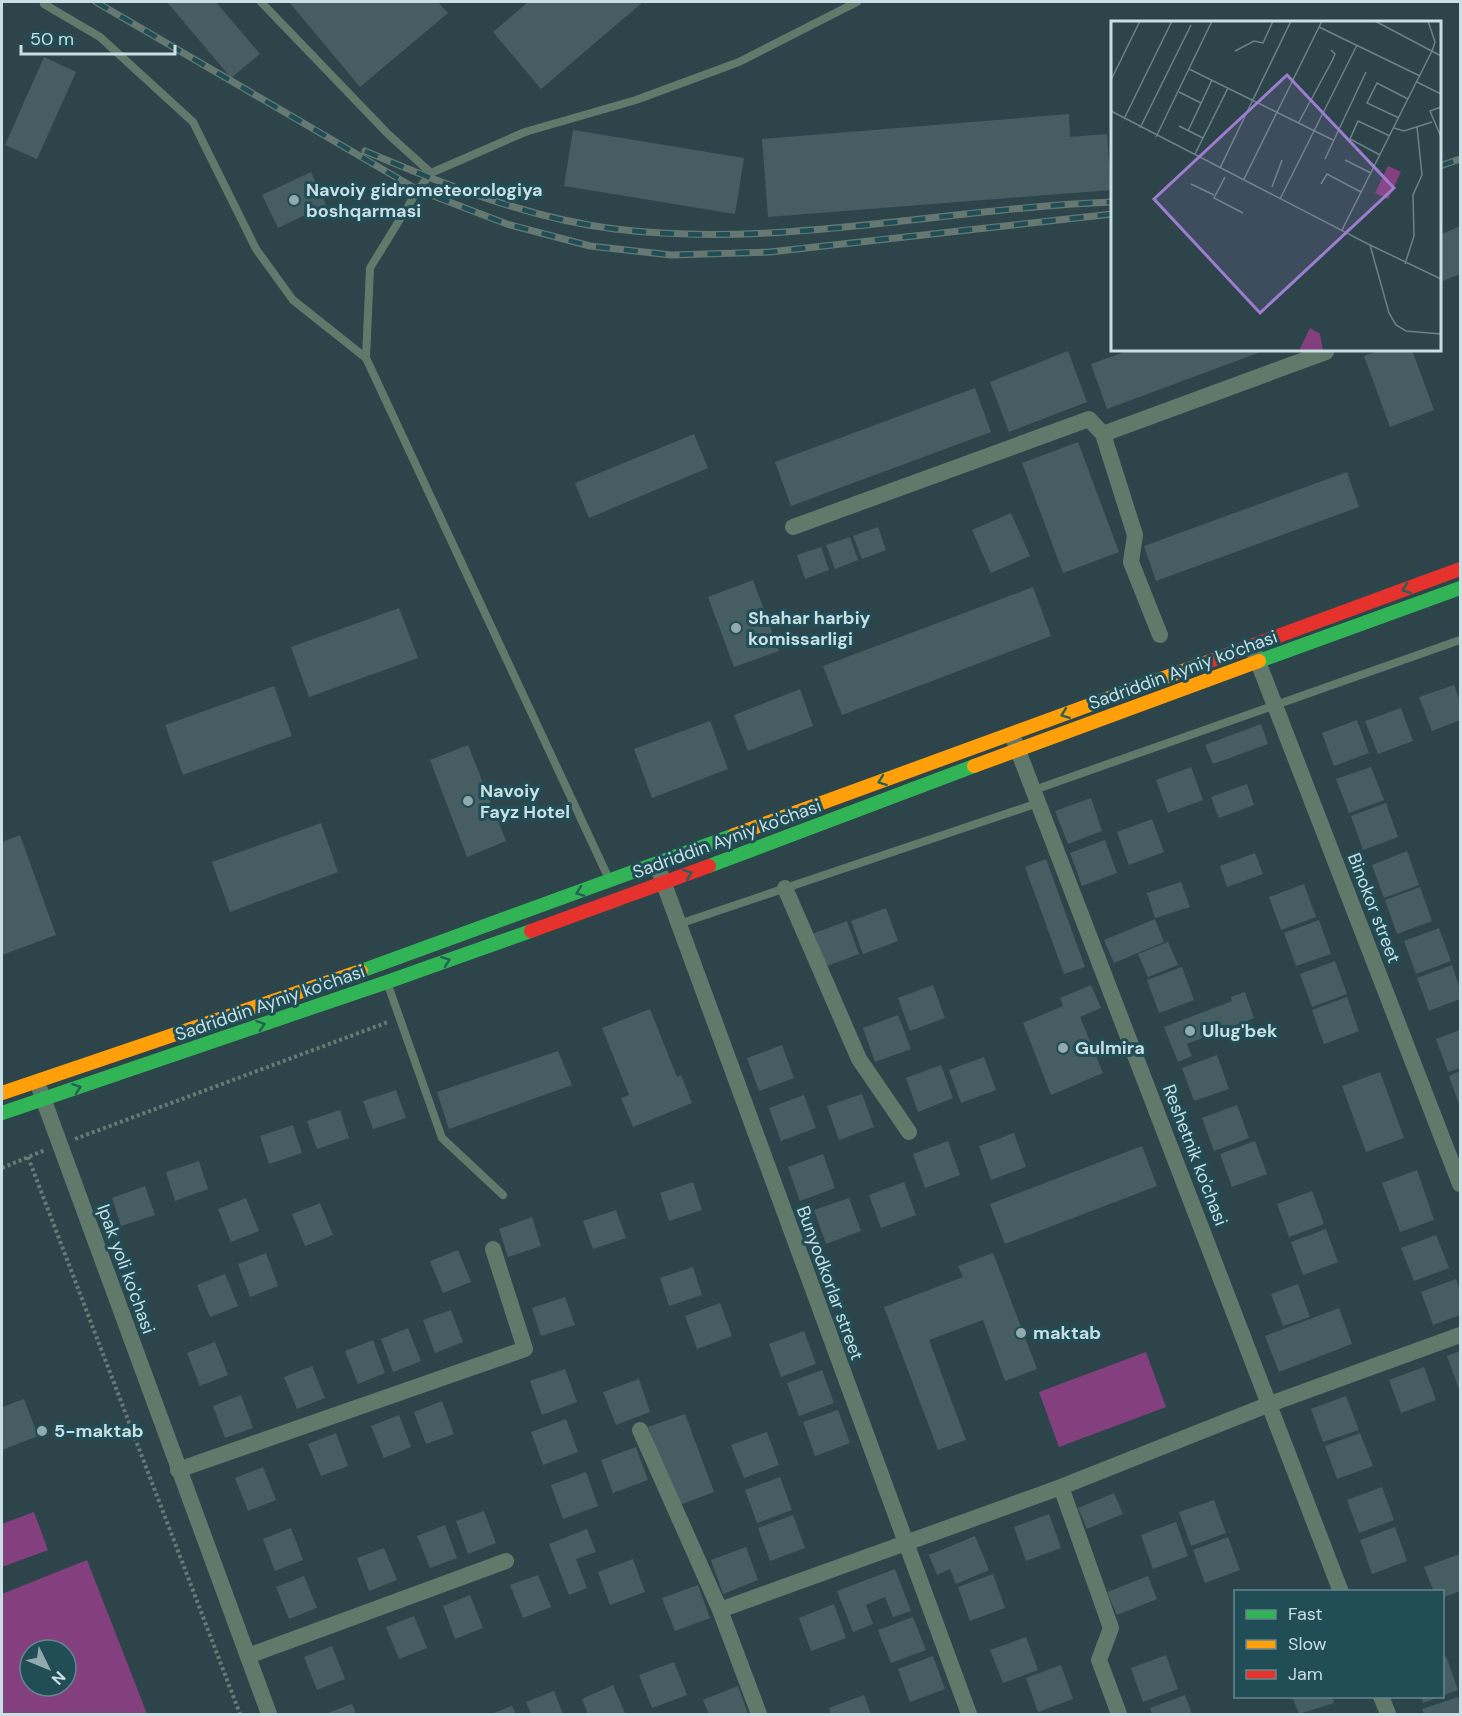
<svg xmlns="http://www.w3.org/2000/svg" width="1462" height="1716" font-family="'DM Sans',sans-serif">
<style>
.green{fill:#84407e;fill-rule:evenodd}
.building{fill:#465d62}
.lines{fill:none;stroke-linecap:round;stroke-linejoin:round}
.path{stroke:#677b74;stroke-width:4;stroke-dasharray:3 3;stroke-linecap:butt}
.lane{stroke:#60796b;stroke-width:8}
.street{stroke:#60796b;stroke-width:16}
.fast{stroke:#30b455;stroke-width:14}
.slow{stroke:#ff9f0a;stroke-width:14}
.jam{stroke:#e5322d;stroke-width:14}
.rail-casing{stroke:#657972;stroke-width:7}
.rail{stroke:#214d56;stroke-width:4.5;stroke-dasharray:14;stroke-linecap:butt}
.oneway{stroke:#246256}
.poi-dot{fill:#92a9ae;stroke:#214d56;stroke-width:2}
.labels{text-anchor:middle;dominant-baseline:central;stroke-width:6;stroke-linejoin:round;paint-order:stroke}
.poi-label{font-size:18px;font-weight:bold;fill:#c8dfe4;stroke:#214d56;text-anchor:start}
.street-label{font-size:18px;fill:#c8dfe4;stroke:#214d56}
.inset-road{fill:none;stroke:#6b8388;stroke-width:1.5}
.view{fill:#9e7dd0;fill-opacity:0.15;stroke:#9e7dd0;stroke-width:3}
.inset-edge{fill:none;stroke:#c8dfe4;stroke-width:3}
</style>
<rect width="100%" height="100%" fill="#2d454a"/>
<!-- green -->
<path class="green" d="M1146,1352L1166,1407L1059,1447L1039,1392Z
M34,1512L48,1550L2,1567V1524Z
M87,1560L147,1714H4L2,1708V1594ZM30,1650H66V1686H30Z"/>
<!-- building -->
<path class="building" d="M167,2H216L260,54L231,78Z
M289,2H438L448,13L360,87Z
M528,2H643L541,89L493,32Z
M44,57L76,72L37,159L5,145Z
M1069,114L1070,137L1107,134L1111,190L768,217L762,139Z
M573,130L744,158L735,214L564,186Z
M311,172L326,205L278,228L262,195Z
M1460,226V274L1440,282V235Z
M1130,350H1266L1107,409L1091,364Z
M1382,350H1412L1434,410L1390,427L1364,356Z
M1068,351L1087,402L1009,432L990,382Z
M975,388L991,432L791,506L775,462Z
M694,434L708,468L589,518L575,483Z
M1078,442L1119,552L1063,573L1022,463Z
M1347,472L1359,507L1156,581L1144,546Z
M1011,513L1030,556L991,573L972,530Z
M878,527L886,550L862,559L853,536Z
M850,537L858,560L835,569L826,545Z
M821,547L829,570L805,579L797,555Z
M753,580L779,651L734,667L708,597Z
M1033,587L1051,636L842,715L823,666Z
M399,608L418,658L309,697L291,647Z
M1454,685L1460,701V720L1432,731L1419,697Z
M274,686L292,736L183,775L165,725Z
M800,689L813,726L748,751L734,715Z
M1401,708L1413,741L1378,754L1365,721Z
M1357,720L1369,753L1334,766L1322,733Z
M710,721L728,769L652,798L634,749Z
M1261,724L1268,744L1213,764L1205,745Z
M468,745L506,841L467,857L430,760Z
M1191,767L1203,800L1168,813L1156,780Z
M1371,767L1384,800L1349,813L1336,779Z
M1247,784L1254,805L1219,818L1211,797Z
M1091,798L1102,831L1068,844L1055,811Z
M1386,803L1398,837L1363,850L1351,816Z
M1152,819L1164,852L1129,865L1117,832Z
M321,823L338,872L230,912L212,862Z
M20,835L56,935L2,955V842Z
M1105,840L1117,873L1082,886L1070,853Z
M1407,851L1419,885L1384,898L1372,865Z
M1255,853L1263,874L1227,887L1220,866Z
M1046,859L1085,967L1064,974L1025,867Z
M1181,882L1190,907L1155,918L1147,893Z
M1304,884L1316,917L1281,930L1269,897Z
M1420,887L1432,921L1397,934L1385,900Z
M886,908L898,941L863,954L851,921Z
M1155,919L1164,942L1114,963L1104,940Z
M1319,920L1331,954L1296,966L1284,933Z
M847,921L859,954L824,967L812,934Z
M1439,928L1451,961L1416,974L1404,941Z
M1168,942L1178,965L1148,977L1138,954Z
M1335,961L1347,994L1312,1007L1300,974Z
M1452,965L1460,989V999L1429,1011L1417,978Z
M1182,967L1194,1000L1159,1013L1147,980Z
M933,985L945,1018L910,1031L898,998Z
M1091,985L1101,1008L1080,1017L1103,1073L1051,1095L1023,1023L1063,1006L1060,998Z
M1245,992L1254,1018L1187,1044L1192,1056L1178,1062L1164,1027L1232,1001L1231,997Z
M1347,997L1359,1031L1324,1044L1312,1010Z
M650,1009L677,1077L681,1075L692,1103L633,1127L621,1098L629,1095L602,1028Z
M898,1015L911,1049L875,1062L863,1028Z
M1460,1030V1068L1448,1072L1436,1039Z
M782,1045L794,1078L759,1091L747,1058Z
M558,1051L572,1085L449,1129L437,1092Z
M1217,1055L1229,1089L1194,1101L1182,1068Z
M984,1057L996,1090L961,1103L949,1070Z
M941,1065L953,1098L918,1112L906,1078Z
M1460,1071V1107L1449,1076Z
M1380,1072L1404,1138L1366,1152L1342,1086Z
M396,1090L406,1118L373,1129L363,1101Z
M862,1094L874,1127L839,1140L827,1106Z
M804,1095L816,1128L781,1141L769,1108Z
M1237,1105L1249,1138L1214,1151L1202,1118Z
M340,1110L349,1138L317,1149L307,1121Z
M293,1125L302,1153L269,1164L260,1136Z
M1014,1133L1026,1167L991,1180L979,1146Z
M948,1141L960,1175L925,1188L913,1154Z
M1255,1141L1267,1174L1232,1187L1220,1154Z
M1142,1146L1157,1186L1005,1244L990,1204Z
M823,1154L835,1188L800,1201L788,1167Z
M199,1161L208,1189L175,1201L166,1172Z
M1417,1170L1434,1220L1400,1232L1382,1183Z
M693,1182L702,1210L669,1221L660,1193Z
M904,1182L916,1215L881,1228L869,1195Z
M145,1186L155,1215L121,1226L112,1198Z
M1312,1191L1324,1224L1289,1237L1277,1204Z
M246,1198L259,1231L231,1242L218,1209Z
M849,1198L861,1231L826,1244L814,1210Z
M320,1203L333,1235L305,1246L292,1214Z
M616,1210L626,1238L593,1249L583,1221Z
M532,1217L541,1246L508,1257L499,1229Z
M1326,1229L1338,1262L1303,1275L1291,1242Z
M1436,1235L1449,1268L1414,1281L1401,1248Z
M458,1250L471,1282L443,1293L430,1261Z
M266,1253L278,1286L250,1297L238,1264Z
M993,1253L1037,1369L1005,1381L983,1320L929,1340L966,1440L938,1450L884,1307L963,1277L958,1266Z
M693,1267L702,1295L669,1306L660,1278Z
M225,1274L238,1306L210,1317L197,1285Z
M1456,1279L1460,1291V1315L1433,1325L1421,1292Z
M1298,1284L1310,1317L1283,1326L1271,1294Z
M565,1297L575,1325L541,1336L532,1308Z
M720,1303L732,1336L697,1349L685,1316Z
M1339,1308L1352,1344L1279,1372L1265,1336Z
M451,1310L463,1342L435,1353L423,1320Z
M408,1328L421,1361L393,1372L381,1339Z
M804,1331L816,1364L781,1377L769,1344Z
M373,1340L385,1373L358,1384L345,1351Z
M215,1342L228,1375L200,1386L187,1353Z
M1460,1351V1392L1447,1356Z
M312,1366L325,1398L297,1409L284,1377Z
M1424,1367L1436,1400L1401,1413L1389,1380Z
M565,1369L577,1402L542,1415L530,1381Z
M822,1370L834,1403L799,1416L787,1383Z
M639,1379L650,1412L616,1425L603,1392Z
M241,1395L253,1428L225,1438L213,1406Z
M1346,1396L1359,1430L1323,1442L1311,1409Z
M24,1399L38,1436L2,1450V1407Z
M442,1401L454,1434L426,1444L414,1412Z
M838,1410L850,1443L815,1456L803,1422Z
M685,1414L714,1492L677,1506L648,1427Z
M399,1415L411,1447L384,1458L371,1426Z
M566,1419L578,1452L543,1465L531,1432Z
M767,1432L779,1465L744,1478L731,1445Z
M336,1433L348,1466L321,1476L308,1444Z
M1360,1433L1373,1466L1337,1479L1325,1446Z
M636,1447L648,1480L613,1493L601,1460Z
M263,1467L276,1500L248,1511L235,1478Z
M586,1472L598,1506L563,1519L551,1485Z
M780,1477L792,1510L757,1523L745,1490Z
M1382,1487L1394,1520L1359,1533L1347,1500Z
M1114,1493L1123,1514L1087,1529L1078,1508Z
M1214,1500L1226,1533L1191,1546L1179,1512Z
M484,1511L496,1543L468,1554L456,1521Z
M1049,1514L1061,1548L1026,1561L1014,1527Z
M793,1515L805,1548L770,1561L758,1528Z
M1176,1522L1188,1556L1153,1569L1141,1535Z
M445,1525L457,1558L430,1568L417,1536Z
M1395,1527L1407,1561L1372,1574L1360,1540Z
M291,1528L303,1560L275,1571L263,1539Z
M587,1529L596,1552L576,1559L587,1588L569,1595L549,1544Z
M975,1536L989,1570L956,1584L950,1569L937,1575L929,1555Z
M1228,1537L1240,1570L1205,1583L1193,1550Z
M746,1547L758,1580L723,1594L711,1560Z
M384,1548L397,1580L369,1591L357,1558Z
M1460,1554V1591L1442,1598V1592H1434L1424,1567Z
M633,1559L645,1592L610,1605L598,1572Z
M895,1569L911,1611L893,1617L885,1597L866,1605L873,1624L853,1632L837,1591Z
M993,1574L1005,1608L970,1621L958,1587Z
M538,1575L551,1607L523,1618L510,1585Z
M304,1576L317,1608L289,1619L276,1587Z
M1148,1576L1157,1599L1117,1615L1107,1592Z
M698,1585L710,1618L675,1631L662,1598Z
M470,1595L483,1628L455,1639L443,1606Z
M834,1604L846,1638L811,1651L799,1618Z
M414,1616L427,1648L399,1659L386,1627Z
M913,1617L926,1650L891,1663L878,1630Z
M1026,1637L1038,1670L1003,1683L990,1650Z
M332,1646L345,1679L317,1690L304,1657Z
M1166,1655L1178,1689L1143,1702L1131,1668Z
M933,1656L945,1689L910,1702L898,1669Z
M1446,1656L1458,1690L1442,1696V1658Z
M674,1662L687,1695L652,1708L639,1675Z
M1061,1665L1073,1699L1038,1712L1026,1678Z
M613,1685L625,1713L621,1714H588L582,1699Z
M738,1686L748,1714H709L703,1700Z
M554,1691L563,1714H531L526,1702Z
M864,1695L871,1714H831L829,1708Z
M1185,1695L1192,1714H1152L1150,1708Z
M1292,1696H1332L1334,1703L1299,1714Z
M1421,1696H1439V1697L1423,1703Z
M1458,1697L1460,1705V1714H1424L1422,1709Z
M352,1704L356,1714H325Z
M512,1706L516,1714H491Z"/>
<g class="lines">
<!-- path -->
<path class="path" d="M75,1139L388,1022
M28,1157L240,1714
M2,1168L45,1150"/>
<!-- lane -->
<path class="lane" d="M261,2L388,134L431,173
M44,4L100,37L193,122L256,249L293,300L366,358
M1034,790L1460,640
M609,879L366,358L370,268L418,190L431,173L525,132L636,100L739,62L857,2
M679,924L1038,803
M388,985L442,1138L503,1195"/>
<!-- street -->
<path class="street" d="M1103,434L1326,352
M793,527L1089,419L1103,434L1135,535L1131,562L1160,635
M1255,654L1460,1184
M1014,740L1341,1592
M660,873L969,1714
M785,888L859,1059L909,1132
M40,1090L269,1714
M640,1430L720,1610L759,1714
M178,1470L525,1349L493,1249
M1061,1487L1111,1628L1099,1660L1119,1714
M720,1610L1061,1487L1270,1404L1460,1335
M248,1656L506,1561
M1381,1696L1388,1714"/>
<!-- fast -->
<path class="fast" d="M1259,661L1460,588
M709,866L974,766
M361,971L734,835
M2,1113L387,982L531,931"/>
<!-- slow -->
<path class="slow" d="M974,766L1259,661
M734,835L1210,661
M2,1093L361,971"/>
<!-- jam -->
<path class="jam" d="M1210,661L1460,569
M531,931L709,866"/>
<defs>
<path id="rail" d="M96,2L418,190L507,224L590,246L671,255L770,252L1112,214
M365,151C445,185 528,218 615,229C782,249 947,208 1112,202
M1440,166L1460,159"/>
</defs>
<!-- rail casing -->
<use href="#rail" class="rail-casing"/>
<!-- rail -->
<use href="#rail" class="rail"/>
</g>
<!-- one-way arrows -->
<defs><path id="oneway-chevron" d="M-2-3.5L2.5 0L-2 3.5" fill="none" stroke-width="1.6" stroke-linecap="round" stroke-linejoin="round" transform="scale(1.5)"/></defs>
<g class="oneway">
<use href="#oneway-chevron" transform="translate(1406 589) rotate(160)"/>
<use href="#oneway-chevron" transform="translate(1065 714) rotate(160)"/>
<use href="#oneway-chevron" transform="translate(882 781) rotate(160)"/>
<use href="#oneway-chevron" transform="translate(688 874) rotate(-21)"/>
<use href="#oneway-chevron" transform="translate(580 892) rotate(160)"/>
<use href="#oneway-chevron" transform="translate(446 961) rotate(-20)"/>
<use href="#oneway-chevron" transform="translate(261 1025) rotate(-19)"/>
<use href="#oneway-chevron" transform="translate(77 1088) rotate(-19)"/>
</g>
<!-- markers -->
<g class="poi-dot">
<circle cx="294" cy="200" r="6"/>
<circle cx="736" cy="628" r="6"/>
<circle cx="468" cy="801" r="6"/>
<circle cx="1190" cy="1031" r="6"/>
<circle cx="1063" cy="1048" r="6"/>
<circle cx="1021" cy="1333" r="6"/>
<circle cx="42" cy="1431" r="6"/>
</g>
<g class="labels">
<!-- poi labels -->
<g class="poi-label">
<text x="306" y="190">Navoiy gidrometeorologiya<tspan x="306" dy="21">boshqarmasi</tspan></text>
<text x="748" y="618">Shahar harbiy<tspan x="748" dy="21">komissarligi</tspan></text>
<text x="480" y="791">Navoiy<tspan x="480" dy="21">Fayz Hotel</tspan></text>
<text x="1202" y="1031">Ulug'bek</text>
<text x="1075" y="1048">Gulmira</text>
<text x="1033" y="1333">maktab</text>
<text x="54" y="1431">5-maktab</text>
</g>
<!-- street labels -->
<g class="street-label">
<text transform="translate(1183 670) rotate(-20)">Sadriddin Ayniy ko'chasi</text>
<text transform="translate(727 839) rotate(-20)">Sadriddin Ayniy ko'chasi</text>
<text transform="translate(1374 908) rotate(69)">Binokor street</text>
<text transform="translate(270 1003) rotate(-19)">Sadriddin Ayniy ko'chasi</text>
<text transform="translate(1195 1155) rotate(69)">Reshetnik ko'chasi</text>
<text transform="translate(126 1269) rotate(70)">Ipak yoli ko'chasi</text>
<text transform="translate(830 1283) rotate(70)">Bunyodkorlar street</text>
</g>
</g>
<!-- overview -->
<g transform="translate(1111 21)">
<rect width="330" height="330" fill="#2d454a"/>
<path d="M277,145L290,151L277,178L264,172ZM199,307L209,313L212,330H188Z" fill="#84407e"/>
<path class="inset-road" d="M264,0L330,35M208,6L309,55M124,30L143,20L152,22L162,0M78,48L222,119M0,59L29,0M306,61L330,73M68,71L90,82M330,86L319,90L330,116M0,90L259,224L278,292L285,304L295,310L330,313M288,97L256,82L266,62L297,78M13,98L61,0M188,101L221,40L224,33L220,29M68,105L92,117M29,107L80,4M283,107L293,110L321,101M77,110L101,59M45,116L101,0M84,133L117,67M269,134L239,118L247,100L279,115M214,138L255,51M234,139L260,152M109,147L180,0M114,156L103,177L132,192M133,158L211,0M80,163L103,174M210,163L216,153L250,171M161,166L171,139M169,178L246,24M231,209L321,30L324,21L317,0M259,224L330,258M294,243L303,215L302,174L311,154L306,106"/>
<path class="view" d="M176,54L283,167L149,292L43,178Z"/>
<rect width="330" height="330" class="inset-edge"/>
</g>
<!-- border -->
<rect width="1462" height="1716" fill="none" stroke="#c8dfe4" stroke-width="6"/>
<!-- legend -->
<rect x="1234" y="1590" width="210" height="108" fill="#214d56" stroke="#64878f" stroke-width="1.5"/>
<rect x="1246" y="1610" width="30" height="9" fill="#30b455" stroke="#64878f" stroke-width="1.5"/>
<text x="1288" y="1620" font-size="18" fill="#c8dfe4">Fast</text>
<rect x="1246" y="1640" width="30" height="9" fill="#ff9f0a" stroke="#64878f" stroke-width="1.5"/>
<text x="1288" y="1650" font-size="18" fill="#c8dfe4">Slow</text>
<rect x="1246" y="1670" width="30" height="9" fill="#e5322d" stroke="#64878f" stroke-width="1.5"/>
<text x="1288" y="1680" font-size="18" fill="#c8dfe4">Jam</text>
<!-- north arrow -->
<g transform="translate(48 1668) rotate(133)"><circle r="28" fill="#214d56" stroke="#64878f" stroke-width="1.5"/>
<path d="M0-4.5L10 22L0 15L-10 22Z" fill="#92a9ae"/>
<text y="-9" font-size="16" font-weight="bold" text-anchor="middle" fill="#c8dfe4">N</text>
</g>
<!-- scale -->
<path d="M21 45v9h154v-9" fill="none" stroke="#c8dfe4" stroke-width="3"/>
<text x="30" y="45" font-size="18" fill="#c8dfe4" stroke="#214d56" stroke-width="4.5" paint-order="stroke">50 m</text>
</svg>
